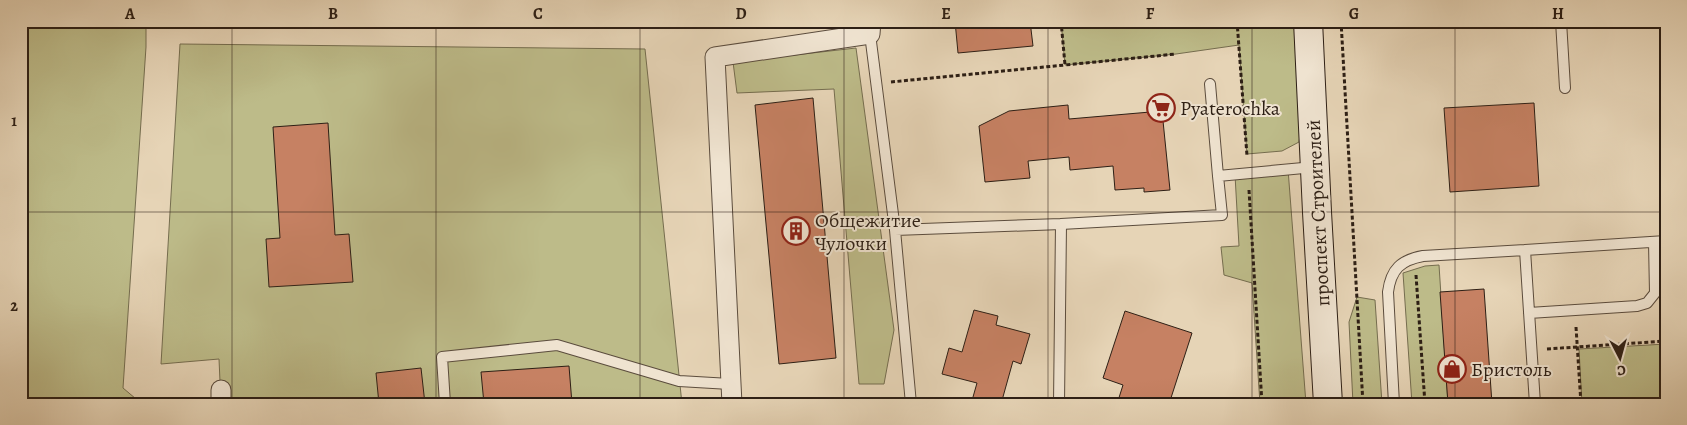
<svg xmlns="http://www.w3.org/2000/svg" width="1687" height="425" font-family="Alegreya,serif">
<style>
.green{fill:#bdbb89;stroke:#756d4f}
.building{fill:#c68163;stroke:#2d1f15}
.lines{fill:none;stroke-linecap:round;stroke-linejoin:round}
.lane-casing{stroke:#5b4c3d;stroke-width:12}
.street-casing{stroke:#5b4c3d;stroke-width:21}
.secondary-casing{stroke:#2d1f15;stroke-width:30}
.path{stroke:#2d1f15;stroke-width:3;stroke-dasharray:4 2.5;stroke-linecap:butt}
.lane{stroke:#efe3d0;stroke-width:10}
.street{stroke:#efe3d0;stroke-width:19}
.secondary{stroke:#efe3d0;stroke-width:28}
.grid{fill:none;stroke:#2d1f15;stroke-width:1;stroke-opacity:0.55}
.labels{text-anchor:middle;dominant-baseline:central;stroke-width:4;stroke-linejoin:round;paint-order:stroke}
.poi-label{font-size:20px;fill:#2d1f15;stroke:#efe3d0;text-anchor:start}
.street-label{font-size:20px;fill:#2d1f15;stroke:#efe3d0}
.neatline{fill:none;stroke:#2d1f15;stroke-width:2}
.grid-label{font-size:16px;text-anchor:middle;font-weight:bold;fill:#2d1f15}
</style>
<rect width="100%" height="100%" fill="#e6d4b6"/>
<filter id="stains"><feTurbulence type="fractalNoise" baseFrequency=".004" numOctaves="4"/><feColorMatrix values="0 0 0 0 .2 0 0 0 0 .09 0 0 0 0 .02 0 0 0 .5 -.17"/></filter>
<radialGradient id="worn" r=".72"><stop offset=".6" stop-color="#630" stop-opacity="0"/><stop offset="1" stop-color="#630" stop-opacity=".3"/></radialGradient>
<!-- green -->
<path class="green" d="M21,21H146V47L123,388L142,404H21Z
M1061,21H1294L1301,128L1299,142L1282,151L1247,154L1239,45L1176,54L1065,65Z
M180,44L645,49L682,404H221L219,359L161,364Z
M856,48L894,330L884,384H859L834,89L737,93L733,62Z
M1288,169L1306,404H1260L1252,283L1224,275L1221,247L1239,246L1235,175Z
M1439,265L1448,404H1412L1403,273L1425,266Z
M1357,297L1375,300L1382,404H1353L1349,322Z
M1666,344V404H1582L1579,349Z"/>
<!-- building -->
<path class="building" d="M955,21H1030L1033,46L958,53Z
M813,98L836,358L779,364L755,105Z
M1534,103L1539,186L1450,192L1444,108Z
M1068,105L1069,119L1162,111L1170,190L1144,192V188L1115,190L1113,166L1070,170L1069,157L1028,161L1030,178L985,182L979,126L1009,111Z
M328,123L335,235L349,234L353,282L269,287L266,239L280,238L273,127Z
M1484,289L1492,404H1448L1440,292Z
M974,310L998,316L996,325L1030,334L1021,364L1013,361L1001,404H971L977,383L942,374L949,348L962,352Z
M1125,311L1192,333L1169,404H1117L1123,385L1103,378Z
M569,366L572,404H484L481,372Z
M421,368L425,404H379L376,373Z"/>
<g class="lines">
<defs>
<path id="lane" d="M1561,21L1565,88
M870,34L895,230
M1210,84L1218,176
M1525,250L1666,241
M1529,313L1637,306L1647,303L1655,293L1654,242
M445,404L442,357L557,345L679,381L730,384
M911,404L895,230L1061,224
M1059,404L1061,224L1222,215L1218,176L1314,167
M1394,404L1388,292C1391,269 1401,260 1423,256L1525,250L1535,404"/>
<path id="street" d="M221,390V404
M732,404L715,57L870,34L871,21"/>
<path id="secondary" d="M1308,21L1317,212L1328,404"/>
</defs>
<!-- lane casing -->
<use href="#lane" class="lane-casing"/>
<!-- street casing -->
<use href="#street" class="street-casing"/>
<!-- secondary casing -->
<use href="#secondary" class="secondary-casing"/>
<!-- path -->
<path class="path" d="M1061,21L1065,65L1176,54
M1237,21L1247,156
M1341,21L1363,404
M891,82L1065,65
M1249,190L1262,404
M1416,275L1425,404
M1576,327L1581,404
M1547,349L1666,341"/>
<!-- lane -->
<use href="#lane" class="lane"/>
<!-- street -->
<use href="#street" class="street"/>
<!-- secondary -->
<use href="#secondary" class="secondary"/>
</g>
<!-- grid -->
<path class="grid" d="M232,21V404M436,21V404M640,21V404M844,21V404M1048,21V404M1252,21V404M1455,21V404M21,212H1666"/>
<!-- icons -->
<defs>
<symbol id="supermarket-ring" viewBox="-11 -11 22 22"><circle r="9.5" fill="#efe3d0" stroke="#8f2418" stroke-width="1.5"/><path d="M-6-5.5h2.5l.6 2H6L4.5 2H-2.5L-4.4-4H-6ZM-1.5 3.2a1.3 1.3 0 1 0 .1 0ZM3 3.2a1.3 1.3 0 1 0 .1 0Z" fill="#8f2418"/></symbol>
<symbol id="building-ring" viewBox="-11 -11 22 22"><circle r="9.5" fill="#efe3d0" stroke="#8f2418" stroke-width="1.5"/><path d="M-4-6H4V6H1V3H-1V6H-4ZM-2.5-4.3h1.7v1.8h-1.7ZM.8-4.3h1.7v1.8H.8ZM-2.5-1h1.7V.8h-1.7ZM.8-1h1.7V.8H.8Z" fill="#8f2418"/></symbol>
<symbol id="shop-ring" viewBox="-11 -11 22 22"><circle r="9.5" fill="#efe3d0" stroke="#8f2418" stroke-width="1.5"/><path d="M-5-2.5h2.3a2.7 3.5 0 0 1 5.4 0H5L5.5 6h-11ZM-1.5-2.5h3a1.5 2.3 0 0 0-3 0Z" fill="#8f2418"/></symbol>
</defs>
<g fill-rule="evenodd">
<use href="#supermarket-ring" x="1145" y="92" width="32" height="32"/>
<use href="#building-ring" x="780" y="215" width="32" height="32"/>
<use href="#shop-ring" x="1436" y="353" width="32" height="32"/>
</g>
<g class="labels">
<!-- poi labels -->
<g class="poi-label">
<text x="1180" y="108">Pyaterochka</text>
<text x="815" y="220">Общежитие<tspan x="815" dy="23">Чулочки</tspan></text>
<text x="1471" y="369">Бристоль</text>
</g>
<!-- street labels -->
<g class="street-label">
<text transform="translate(1318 213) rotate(-93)">проспект Строителей</text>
</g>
</g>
<!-- margin -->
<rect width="1687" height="425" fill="none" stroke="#e6d4b6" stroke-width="55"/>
<!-- north arrow -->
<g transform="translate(1620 358) rotate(174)" stroke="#efe3d0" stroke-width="4" paint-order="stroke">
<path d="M0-4L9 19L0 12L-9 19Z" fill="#2d1f15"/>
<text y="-8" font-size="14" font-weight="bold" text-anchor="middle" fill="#2d1f15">С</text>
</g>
<rect x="28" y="28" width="1632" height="370" class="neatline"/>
<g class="grid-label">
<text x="130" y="19">A</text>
<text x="333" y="19">B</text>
<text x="538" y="19">C</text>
<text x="741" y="19">D</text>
<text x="946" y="19">E</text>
<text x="1150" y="19">F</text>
<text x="1354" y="19">G</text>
<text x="1558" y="19">H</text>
<text x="14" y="126">1</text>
<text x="14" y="311">2</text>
</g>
<rect width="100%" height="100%" filter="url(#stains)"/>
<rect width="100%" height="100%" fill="url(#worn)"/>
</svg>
